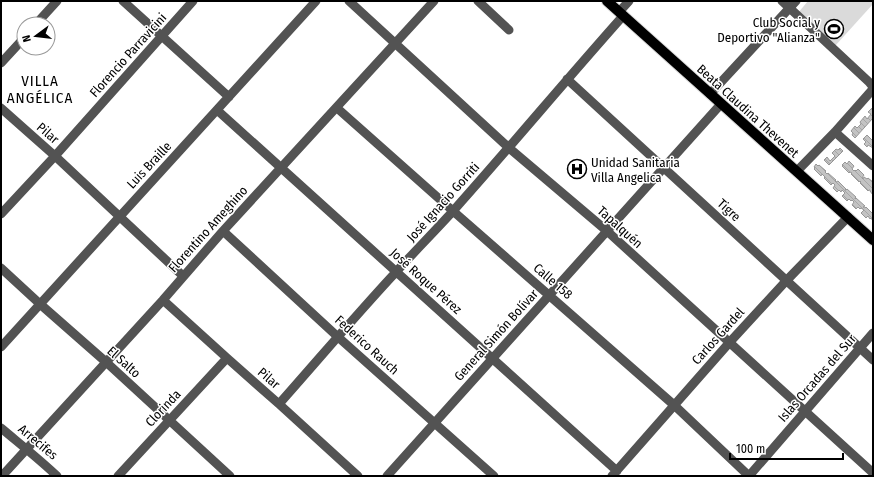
<svg xmlns="http://www.w3.org/2000/svg" width="874" height="477" font-family="'Fira Sans Condensed',sans-serif">
<style>
.grass{fill:#dadada}
.building{fill:url(#building-back-hatch);stroke:#979797}
.lines{fill:none;stroke-linecap:round;stroke-linejoin:round}
.major-casing{stroke:#dbdbdb;stroke-width:12}
.minor{stroke:#535353;stroke-width:9}
.major{stroke:#000;stroke-width:10}
.labels{text-anchor:middle;dominant-baseline:central;stroke-width:3;stroke-linejoin:round;paint-order:stroke}
.poi-label{font-size:13px;fill:#000;stroke:#fff;text-anchor:end}
.street-label{font-size:13px;fill:#000;stroke:#fff}
.quarter-label{font-size:15px;letter-spacing:1px;fill:#000;stroke:#fff}
</style>
<defs>
<pattern id="building-back-hatch" width="6" height="6" patternUnits="userSpaceOnUse"><rect width="6" height="6" fill="#c3c3c3"/><path d="M-1 5l2 2M0 0l6 6M5-1l2 2" fill="none" stroke="#a6a6a6"/></pattern>
</defs>
<rect width="100%" height="100%" fill="#fff"/>
<!-- grass -->
<path class="grass" d="M808,1H873V4L835,46L798,13Z"/>
<!-- building -->
<path class="building" d="M873,107V118L855,138L852,135L853,133L851,131L855,126L857,128L861,124L860,122L865,116L867,119L871,114L868,112Z
M867,135L873,141V148L868,145L867,147L864,144L866,142L863,139Z
M840,148L843,151L829,165L824,160L827,157L830,161L835,156L832,153L836,149L838,150Z
M849,161L854,166L852,169L854,171L855,170L856,171L858,169L864,175L862,178L863,179L864,177L867,179L868,178L873,182V185L872,186H873V195L870,191V190H869L868,191L860,183L861,182L860,181L859,182L851,174L852,173L850,172L849,173L842,166H843L842,165L845,162L847,164Z
M816,164L818,166L819,165L826,171L825,172L827,174L828,173L836,180L835,181L836,182L838,181L846,189L845,190H846L847,189L856,197L855,198V199L856,198L865,206L863,207L865,208L866,207L873,214L872,215L873,216V221L871,218L870,219L868,216L866,218L861,213L864,210L861,208L860,209L858,207L856,209L852,205L854,202L852,200L851,201L849,199L847,201L842,196L845,193L842,190L841,192L839,190L837,192L833,188L835,185L833,183L831,185L824,178L825,177L822,174L821,176L814,169L815,168L814,167Z"/>
<g class="lines">
<defs>
<path id="major" d="M607,1L873,240"/>
</defs>
<!-- major casing -->
<use href="#major" class="major-casing"/>
<!-- minor -->
<path class="minor" d="M123,1L229,97
M349,1L509,148L607,231L873,473
M478,1L509,30
M782,1L869,82L873,87
M619,12L629,1
M36,24L57,1
M1,63L24,38
M567,79L873,360
M710,94L796,1
M1,108L55,156L183,276
M337,108L453,211L674,405L749,476
M217,110L617,471
M835,132L873,166
M797,171L835,132L873,89
M1,214L55,156L193,1
M223,231L338,337L494,476
M1,268L40,304L106,362L230,476
M163,300L227,358L279,404L358,476
M1,347L316,1
M279,404C318,360 356,315 396,272C415,251 435,231 454,210C511,146 566,80 623,16
M1,428C20,444 39,459 57,476
M2,476L163,300L223,231L434,1
M118,476L227,358
M387,476L721,104
M612,476L729,343L786,281L848,217
M749,476L873,333"/>
<!-- major -->
<use href="#major" class="major"/>
</g>
<!-- icons -->
<defs>
<symbol id="stadium-ring" viewBox="-11 -11 22 22"><circle r="9.5" fill="#fff" stroke="#000" stroke-width="1.5"/><path d="M0-5a6.5 5 0 1 0 0 10a6.5 5 0 1 0 0-10ZM-3.5-1.8h7v3.6h-7Z" fill="#000"/></symbol>
<symbol id="hospital-ring" viewBox="-11 -11 22 22"><circle r="9.5" fill="#fff" stroke="#000" stroke-width="1.5"/><path d="M-5-5h3v3.5h4V-5h3V5h-3V1.5h-4V5h-3Z" fill="#000"/></symbol>
</defs>
<g fill-rule="evenodd">
<use href="#stadium-ring" x="823" y="18" width="22" height="22"/>
<use href="#hospital-ring" x="566" y="158" width="22" height="22"/>
</g>
<g class="labels">
<!-- poi labels -->
<g class="poi-label">
<text x="820" y="22">Club Social y<tspan x="820" dy="15">Deportivo "Alianza"</tspan></text>
<text x="591" y="162" text-anchor="start">Unidad Sanitaria<tspan x="591" dy="15">Villa Angelica</tspan></text>
</g>
<!-- street labels -->
<g class="street-label">
<text transform="translate(128 55) rotate(-48)">Florencio Parravicini</text>
<text transform="translate(748 111) rotate(42)">Beata Claudina Thevenet</text>
<text transform="translate(48 133) rotate(41)">Pilar</text>
<text transform="translate(149 165) rotate(-47)">Luis Braille</text>
<text transform="translate(443 202) rotate(-48)">José Ignacio Gorriti</text>
<text transform="translate(729 210) rotate(43)">Tigre</text>
<text transform="translate(620 227) rotate(42)">Tapalquén</text>
<text transform="translate(208 229) rotate(-48)">Florentino Ameghino</text>
<text transform="translate(426 281) rotate(42)">José Roque Pérez</text>
<text transform="translate(553 281) rotate(41)">Calle 158</text>
<text transform="translate(496 335) rotate(-48)">General Simón Bolívar</text>
<text transform="translate(718 336) rotate(-48)">Carlos Gardel</text>
<text transform="translate(367 345) rotate(42)">Federico Rauch</text>
<text transform="translate(124 362) rotate(42)">El Salto</text>
<text transform="translate(269 378) rotate(41)">Pilar</text>
<text transform="translate(817 378) rotate(-49)">Islas Orcadas del Sur</text>
<text transform="translate(163 408) rotate(-47)">Clorinda</text>
<text transform="translate(38 442) rotate(40)">Arrecifes</text>
</g>
<!-- quarter labels -->
<g class="quarter-label">
<text x="40" y="81">VILLA<tspan x="40" dy="17">ANGÉLICA</tspan></text>
</g>
</g>
<!-- border -->
<rect width="874" height="477" fill="none" stroke="#000000" stroke-width="4"/>
<!-- north arrow -->
<g transform="translate(36 36) rotate(255)"><circle r="19" fill="#ffffff" stroke="#999999"/>
<path d="M0-3L7 15L0 10L-7 15Z" fill="#000000"/>
<text y="-6" font-size="11" font-weight="bold" text-anchor="middle" fill="#000000">N</text>
</g>
<!-- scale -->
<path d="M730 453v6h113v-6" fill="none" stroke="#000000" stroke-width="2"/>
<text x="736" y="453" font-size="12" fill="#000000" stroke="#ffffff" stroke-width="3" paint-order="stroke">100 m</text>
</svg>
